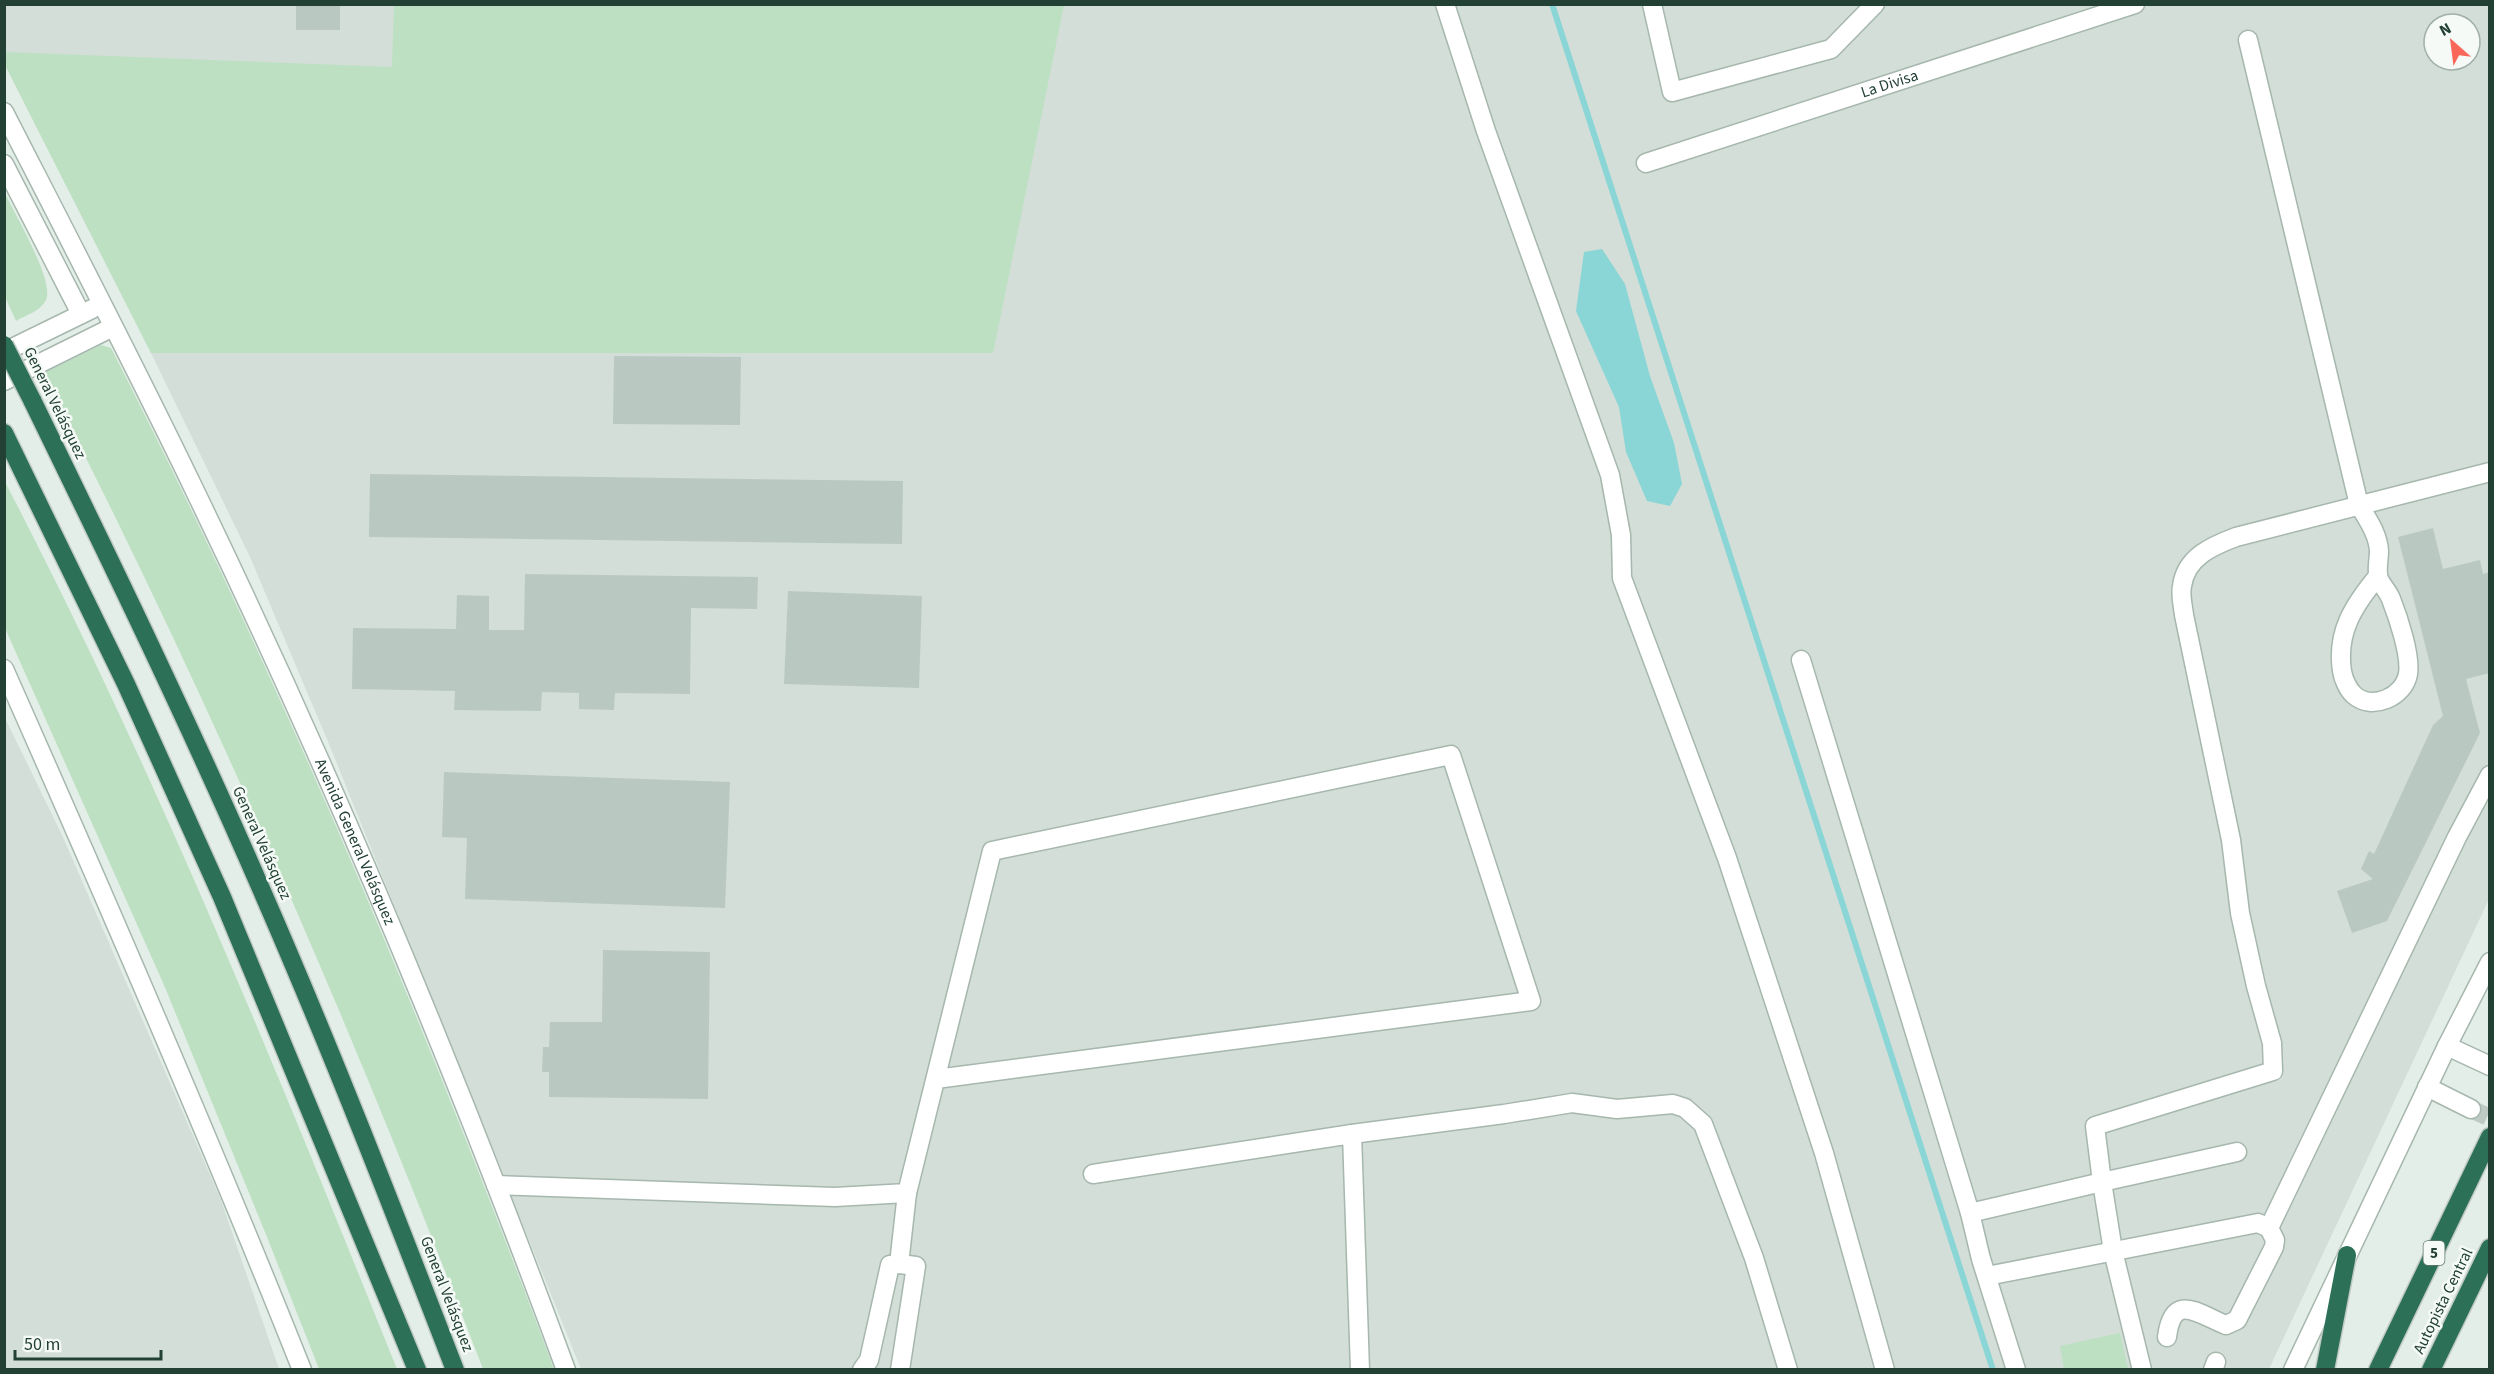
<svg xmlns="http://www.w3.org/2000/svg" width="2494" height="1374" font-family="'Source Sans 3',sans-serif">
<style>
.built{fill:#d2ded7;fill-rule:evenodd}
.green{fill:#bce0c1}
.water{fill:#8ad5d6}
.lines{fill:none;stroke-linecap:round;stroke-linejoin:round}
.stream{stroke:#8ad5d6;stroke-width:6}
.building{fill:#b9c9c1}
.minor-tunnel{stroke:#bdcbc4;stroke-width:18;stroke-dasharray:18 9;stroke-linecap:butt}
.minor-casing{stroke:#a6b7ae;stroke-width:21}
.highway-casing{stroke:#c1cac6;stroke-width:21}
.minor{stroke:#fff;stroke-width:18}
.highway{stroke:#2c7058;stroke-width:18}
.highway-bridge-casing{stroke:#c1cac6;stroke-width:21;stroke-linecap:butt}
.highway-bridge{stroke:#2c7058;stroke-width:18}
.labels{text-anchor:middle;dominant-baseline:central;stroke-width:5;stroke-linejoin:round;paint-order:stroke}
.shield{fill:#f5faf7;stroke:#61786e;stroke-width:1.5}
.shield-label{font-size:15px;font-weight:bold;fill:#224134}
.street-label{font-size:16px;fill:#224134;stroke:#f5faf7}
</style>
<rect width="100%" height="100%" fill="#e4eee8"/>
<!-- built -->
<path class="built" d="M5,4L2489,5V899L2269,1369H581L329,744L250,557L151,353L5,65ZM2434,24H2470V60H2434Z
M4,716L62,835L221,1200L279,1369H5Z"/>
<!-- green -->
<path class="green" d="M394,5H1064L993,353H151L5,65V52L392,67Z
M5,193C14,213 55,281 46,300C41,311 26,315 16,321L5,297Z
M101,345L111,348C280,679 424,1021 554,1369H483C353,1030 209,696 43,373Z
M4,480C154,767 276,1069 397,1369H319L267,1237L164,985L5,628Z
M2120,1333L2128,1369H2064L2060,1346Z"/>
<!-- water -->
<path class="water" d="M1602,249L1625,284L1650,376L1674,443L1682,484L1670,506L1647,501L1626,452L1619,407L1576,311L1584,252Z"/>
<g class="lines">
<!-- stream -->
<path class="stream" d="M1552,4L1993,1370"/>
</g>
<!-- building -->
<path class="building" d="M296,4H340V30H296Z
M614,356L741,357L740,425L613,424Z
M370,474L903,481L902,544L369,537Z
M2433,528L2443,569L2480,560L2483,574L2490,572V673L2466,679L2480,733L2387,921L2352,933L2337,891L2373,879L2361,869L2369,851L2374,854L2433,725L2443,716L2398,537Z
M525,574L758,577L757,609L691,608L690,694L615,693L614,710L579,709V693L542,692L541,711L454,710L455,691L352,689L353,628L456,629L457,595L489,596V630H524Z
M788,591L922,596L919,688L784,684Z
M444,772L730,782L725,908L465,899L467,838L442,837Z
M603,950L710,952L708,1099L549,1097V1072H542L543,1047H549L550,1022H602Z"/>
<g class="lines">
<!-- minor-tunnel -->
<path class="minor-tunnel" d="M2471,1109L2490,1118"/>
<defs>
<g id="minor">
<path d="M1445,4L1486,131L1610,475L1621,535L1622,578L1727,858L1824,1153L1885,1370"/>
<path d="M1652,4L1672,92L1831,49L1875,4"/>
<path d="M2248,40L2359,505C2368,520 2378,534 2379,551C2379,560 2376,571 2379,579C2382,586 2388,591 2391,599C2398,617 2411,655 2408,674C2404,697 2372,711 2354,695C2348,690 2343,678 2342,671C2336,632 2354,605 2378,576"/>
<path id="s1" d="M4,112C68,237 133,362 194,489C333,776 456,1071 566,1370"/>
<path id="s2" d="M1646,163L2135,4"/>
<path d="M4,164L81,314"/>
<path d="M4,352L92,309"/>
<path d="M4,381L113,327"/>
<path d="M1801,660L1970,1213L2102,1182L2095,1126L2273,1071L2272,1043L2256,986L2240,913L2231,840L2184,615C2183,606 2180,595 2182,586C2186,557 2212,546 2236,537L2490,472"/>
<path d="M4,669C107,901 208,1134 302,1370"/>
<path d="M2447,1046L2490,1066"/>
<path d="M2427,1087L2471,1109"/>
<path d="M1352,1134L1504,1114L1572,1103L1617,1109L1673,1104L1685,1108L1703,1124L1754,1258L1788,1370"/>
<path d="M1093,1174L1352,1134L1360,1370"/>
<path d="M496,1185L835,1197L907,1193L992,851L1451,755L1531,1001L936,1079"/>
<path d="M1970,1213L1981,1259L2016,1370"/>
<path d="M2269,1228L2457,837L2490,775"/>
<path d="M899,1264L916,1266L900,1370"/>
<path d="M1987,1276L2258,1223L2269,1228L2275,1240L2274,1247L2237,1320L2226,1325C2198,1314 2173,1291 2167,1337"/>
<path d="M862,1370L869,1360L890,1265L899,1264L907,1193"/>
<path d="M2142,1370L2113,1251L2102,1182L2237,1152"/>
<path d="M2213,1370L2216,1362"/>
<path d="M2293,1370L2447,1046L2490,962"/>
</g>
<path id="highway" d="M32,400C111,562 190,725 262,891C331,1049 393,1209 455,1370
M4,433L126,684L222,897L417,1370
M2325,1370L2347,1255
M2378,1370L2490,1137
M2431,1370L2490,1248"/>
</defs>
<!-- minor casing -->
<use href="#minor" class="minor-casing"/>
<!-- highway casing -->
<use href="#highway" class="highway-casing"/>
<!-- minor -->
<use href="#minor" class="minor"/>
<!-- highway -->
<use href="#highway" class="highway"/>
<defs>
<path id="highway-bridge" d="M4,345L32,400"/>
</defs>
<!-- highway-bridge casing -->
<use href="#highway-bridge" class="highway-bridge-casing"/>
<!-- highway-bridge -->
<use href="#highway-bridge" class="highway-bridge"/>
</g>
<g class="labels">
<!-- shield labels -->
<rect class="shield" x="2423.5" y="1241" width="21" height="24" rx="4.5"/>
<g class="shield-label">
<text x="2434" y="1253">5</text>
</g>
<!-- street labels -->
<g class="street-label">
<text stroke="none"><textPath href="#s2" startOffset="256">La Divisa</textPath></text>
<text transform="translate(55 403) rotate(64)">General Velásquez</text>
<text stroke="none"><textPath href="#s1" startOffset="810">Avenida General Velásquez</textPath></text>
<text transform="translate(262 843) rotate(66)">General Velásquez</text>
<text transform="translate(447 1294) rotate(69)">General Velásquez</text>
<text transform="translate(2443 1301) rotate(-64)">Autopista Central</text>
</g>
</g>
<!-- border -->
<rect width="2494" height="1374" fill="none" stroke="#224134" stroke-width="12"/>
<!-- north arrow -->
<g transform="translate(2452 42) rotate(332)"><circle r="28" fill="#f5faf7" stroke="#a1b0a9" stroke-width="1.5"/>
<path d="M0-4.5L10 22L0 15L-10 22Z" fill="#f96758"/>
<text y="-9" font-size="16" font-weight="bold" text-anchor="middle" fill="#224134">N</text>
</g>
<!-- scale -->
<path d="M15 1350v9h146v-9" fill="none" stroke="#224134" stroke-width="3"/>
<text x="24" y="1350" font-size="18" fill="#224134" stroke="#f5faf7" stroke-width="4.5" paint-order="stroke">50 m</text>
</svg>
